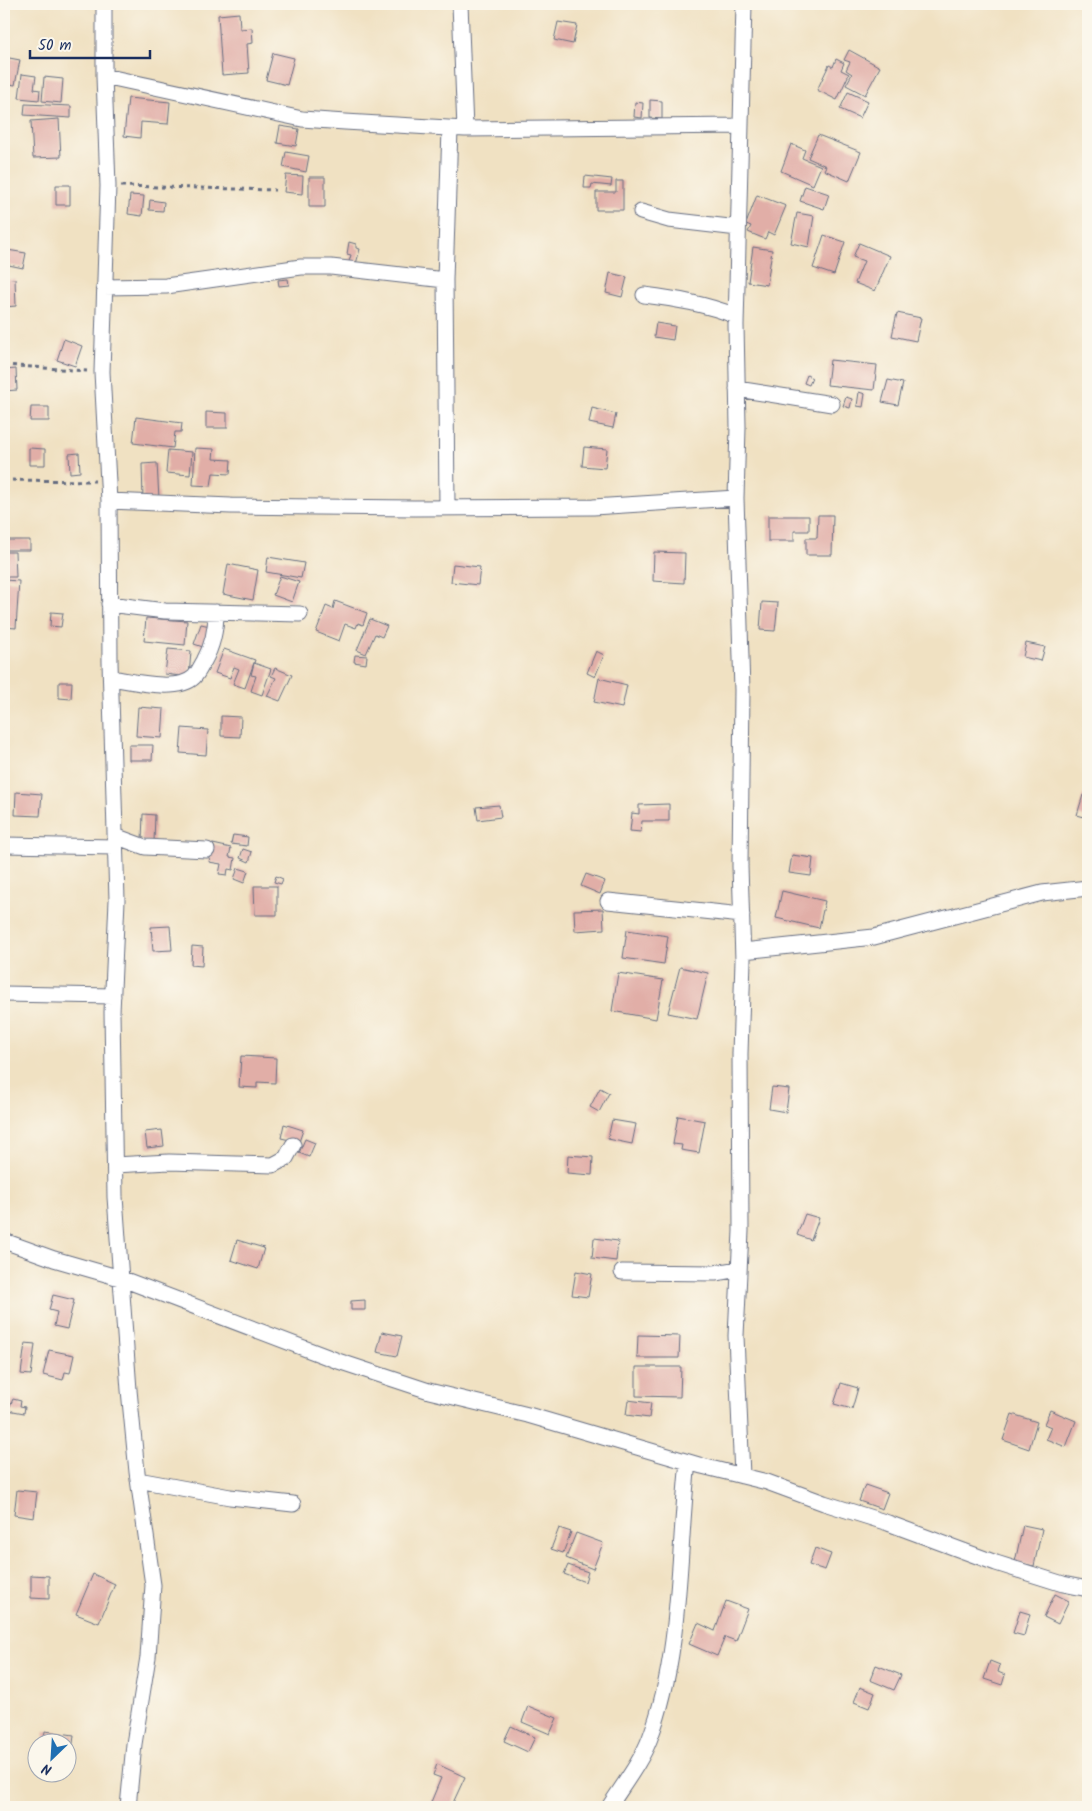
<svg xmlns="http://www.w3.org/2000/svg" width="1092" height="1811" font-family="Kalam,sans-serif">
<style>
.building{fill:#e1aea7}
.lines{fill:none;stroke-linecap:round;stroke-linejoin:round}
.street-casing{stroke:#666d81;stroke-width:17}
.path{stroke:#666d81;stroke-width:3;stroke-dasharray:4 4;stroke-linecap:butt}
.street{stroke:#fff;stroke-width:15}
</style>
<rect width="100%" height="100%" fill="#fbf7ec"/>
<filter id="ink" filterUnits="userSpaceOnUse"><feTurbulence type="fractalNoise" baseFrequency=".02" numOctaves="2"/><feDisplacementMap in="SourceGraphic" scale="10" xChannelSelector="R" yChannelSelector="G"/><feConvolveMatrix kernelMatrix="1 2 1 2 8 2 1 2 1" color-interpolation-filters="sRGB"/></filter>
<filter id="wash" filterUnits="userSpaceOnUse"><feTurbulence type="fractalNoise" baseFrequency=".0096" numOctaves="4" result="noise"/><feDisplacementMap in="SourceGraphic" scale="20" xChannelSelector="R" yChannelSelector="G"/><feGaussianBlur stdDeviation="1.12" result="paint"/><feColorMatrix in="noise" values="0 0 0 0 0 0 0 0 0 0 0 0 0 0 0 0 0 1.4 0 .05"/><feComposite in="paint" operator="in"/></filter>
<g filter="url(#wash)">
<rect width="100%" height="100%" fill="#f0e1c2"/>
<g id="blocks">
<!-- building -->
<path class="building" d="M239,13L240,29L252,28L253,43L247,44L249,73L222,75L218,15Z
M558,22L577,25L573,44L554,40Z
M849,50L880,67L865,95L846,85L852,74L846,70L850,62L844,60Z
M273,53L294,58L287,85L266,80Z
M4,57L20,60L15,85L4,83Z
M836,59L844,63L841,70L849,74L837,100L817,90L829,65L833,67Z
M22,74L36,76L34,89L40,90L39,100L19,98Z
M44,77L63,79L61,103L42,101Z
M848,92L868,101L860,118L840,109Z
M128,98L170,102L168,124L141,122L140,138L124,136Z
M650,100L662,101V119L650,118Z
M635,102L643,103L642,118L634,117Z
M25,104L71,106V118L24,115Z
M59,119L61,157L33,158L31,121Z
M280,126L299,129L296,146L277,143Z
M818,135L861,152L849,181L824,170L826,166L808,158Z
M791,144L805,150L802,158L821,166L813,185L781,171Z
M286,152L309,156L306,172L283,167Z
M286,175L303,176L302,194L284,192Z
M585,176L612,179L611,186L592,184L591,188H584Z
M309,177H325V207H309Z
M616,181H623V210H596V192H616Z
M56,185H70V205H56Z
M805,186L829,194L824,209L800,201Z
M130,195L144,196L142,216L128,214Z
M757,195L786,206L774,235L768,232L765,239L748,232L751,226L746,224Z
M150,200L164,202L163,211L149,210Z
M797,213L814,216L809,247L791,243Z
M824,235L845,242L834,275L813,268Z
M349,242L356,244V248L360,249L356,264L349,262L351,255L347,254Z
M859,243L890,256L875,291L855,283L864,261L853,257Z
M753,247L772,250L767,285L748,282Z
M7,250L26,253L23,268L4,264Z
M610,273L627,277L622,297L606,293Z
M15,279L16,306L4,307V280Z
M288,279L289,285L279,286L278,280Z
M897,313L921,318L916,341L892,336Z
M656,323L675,326L673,340L654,337Z
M64,339L82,346L75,366L57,360Z
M830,360L877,365L874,390L827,385Z
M16,369L17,390L4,391V370Z
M807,375L812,378L809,385L804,383Z
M888,380L903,383L898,405L882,402Z
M859,392L865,394L863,407L857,406Z
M846,397L852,399L850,408L843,406Z
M31,407H49V421H30Z
M592,408L616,414L613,428L589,423Z
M206,412L227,413V428H206Z
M136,417L182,423L181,432H175L173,448L133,443Z
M584,447L607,449L605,468L582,466Z
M29,448L45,449V465H29Z
M195,448L214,449L213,459L231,460L230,474L213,473L211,486L193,485Z
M168,450L192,452L190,475L166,473Z
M79,453L80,472L70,473L69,454Z
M157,463L159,499H143L142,464Z
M818,515H833L832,555H806V538H817Z
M768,516H809V531H794V541H768Z
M4,527H8V540H30V550H4Z
M4,552H15L16,577H4Z
M654,552L685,553L684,583L653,581Z
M268,557L304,563L301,578L266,572Z
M228,564L258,570L253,600L223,594Z
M453,564L480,567L478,585L451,582Z
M280,576L299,582L292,602L273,595Z
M4,580L19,581L16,628L4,627Z
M335,601L367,613L363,625L358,623L356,628L345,624L339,641L316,632L326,606L333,609Z
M762,602L778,603L775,631L760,630Z
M51,612L63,613L61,627L50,626Z
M146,618L187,621L185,645L144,641Z
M370,619L387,626L382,637L375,634L366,654L357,650Z
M201,624L210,626L203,647L194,644Z
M1026,643L1045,647L1041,661L1023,657Z
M168,649L191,651L189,677L165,674Z
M224,649L255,660L245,688L233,684L239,669L234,667L230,678L215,673Z
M596,651L604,655L595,677L587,673Z
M355,655L367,656L366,664L354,662Z
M254,663L271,669L262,695L251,691L256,676L251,675Z
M275,668L292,675L280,701L267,696L276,678L271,676Z
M599,678L627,685L622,708L594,702Z
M59,682H72L71,699L59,698Z
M138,707L164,709L162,738L136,736Z
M221,716L241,717L240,737L221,736Z
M182,728L208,730L206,755L180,753Z
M129,745H153L152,760H129Z
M16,792L42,794L40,816L15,815Z
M1083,795L1088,797V818L1077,815Z
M669,804V821H642L641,832L630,831L632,813L639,814V805Z
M499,805L501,817L478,820L476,807Z
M143,814L155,815L154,842L142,841Z
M233,835L248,837L247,846L231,844Z
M213,844L231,848L229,857L235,858L233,870L228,869L227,875L219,874L221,864L209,862Z
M243,849L252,852L249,862L240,858Z
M792,855L813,858L811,876L789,873Z
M238,868L248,871L244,883L234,879Z
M586,874L605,881L600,894L581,886Z
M276,876L283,879L281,884L274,882Z
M254,886H277V915H255Z
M782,891L825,901L819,928L776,918Z
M603,909L604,929L575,931L574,910Z
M170,926L172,950L153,951L151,927Z
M627,930L668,936L664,964L623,958Z
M192,946L203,947L202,966L191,965Z
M680,967L708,973L697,1019L668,1013Z
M618,973L663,980L656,1019L612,1011Z
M241,1056L276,1058L275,1083L257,1082V1088L239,1087Z
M772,1087L789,1089L786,1112L769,1109Z
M600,1088L609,1093L599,1112L590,1107Z
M678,1116L705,1121L699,1153L681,1150L682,1145L673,1144Z
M612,1120L636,1124L632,1144L608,1139Z
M284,1124L303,1130L299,1142L281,1138Z
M162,1130L164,1146L147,1148L145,1132Z
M305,1139L315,1143L309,1157L299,1153Z
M568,1155L593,1157L592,1175L567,1173Z
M805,1214L819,1218L811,1240L797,1235Z
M594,1238L618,1241L616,1261L592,1258Z
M237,1240L264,1248L258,1269L231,1260Z
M576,1271L592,1274L588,1297L572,1295Z
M53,1295L74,1300L67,1329L54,1326L57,1312L49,1310Z
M365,1300V1310H351V1301Z
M382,1332L402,1336L397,1356L377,1352Z
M638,1335L680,1336L679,1358H637Z
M25,1343L35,1344L31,1375L21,1374Z
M49,1350L74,1355L70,1373L65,1372L63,1380L43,1375Z
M636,1367H681L680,1397L636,1396Z
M841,1383L858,1388L852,1409L834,1404Z
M13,1399L21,1401L20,1406L25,1407L24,1413L8,1410Z
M628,1400L651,1403L649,1418L626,1415Z
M1050,1410L1076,1421L1066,1447L1046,1439L1051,1427L1044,1424Z
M1012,1414L1037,1422L1029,1449L1003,1440Z
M865,1485L888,1493L882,1509L859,1501Z
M17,1490L37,1492L34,1518L14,1515Z
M1023,1525L1042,1529L1034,1566L1015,1562Z
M559,1528L571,1532L563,1553L551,1549Z
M576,1533L603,1543L593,1569L566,1558Z
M815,1548L831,1554L825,1570L809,1565Z
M568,1565L588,1572L585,1582L564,1574Z
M93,1574L115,1584L99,1623L76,1614Z
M31,1575L49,1576V1599L31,1598Z
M1055,1594L1069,1601L1058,1624L1044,1617Z
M726,1601L748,1609L736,1641L725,1637L717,1656L689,1644L698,1623L715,1631Z
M1020,1611L1030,1614L1024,1636L1013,1633Z
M990,1661L1000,1665L998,1672L1005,1675L1002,1685L984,1679Z
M876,1665L901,1675L894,1690L870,1680Z
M860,1687L875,1693L869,1708L854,1702Z
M528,1706L557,1718L550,1734L522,1722Z
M511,1726L535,1737L528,1752L504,1741Z
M45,1731L74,1735L71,1760H68V1744H43Z
M437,1764L465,1777L451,1807H443L431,1802L441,1778L433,1775Z"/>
</g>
</g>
<g filter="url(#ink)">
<use href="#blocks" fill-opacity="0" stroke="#666d81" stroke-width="1"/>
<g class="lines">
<defs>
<path id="street" d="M104,4V76L108,186L102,372L109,501L110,662L117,900L112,1012L115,1197L129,1390L137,1472L153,1585L148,1657L134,1744L128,1807
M460,4L465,129
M104,76L302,119L345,122L465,129L740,126
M641,212L669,220L738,228
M104,287L166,286L301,267H331L445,280
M644,295C676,299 706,304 736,316
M737,389L832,404
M109,501L231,506L414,508L593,507L736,498
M447,507L445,280L450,129
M109,604L165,611L300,614
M111,678C131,681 178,693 194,677C198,673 201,666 204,661C213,645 216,630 216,612
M115,836L145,847L207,850
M4,845L115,847
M608,901L742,915
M743,951L874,937L1042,893L1088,888
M4,994L113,996
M115,1165L169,1162L273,1165L286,1158L293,1145
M4,1241L54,1259L120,1278L338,1361L429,1391L528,1415L702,1466L767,1482L824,1503L888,1523L996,1563L1063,1584L1088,1589
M622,1272L715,1273L739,1269
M742,1476L736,1336L741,1231L740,1054L743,960L740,866L742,690L736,498L738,427L736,325L744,4
M138,1480L230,1497L293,1504
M609,1807C623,1785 641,1762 650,1738C682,1653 678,1552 688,1462"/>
</defs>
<!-- street casing -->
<use href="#street" class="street-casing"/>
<!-- path -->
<path class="path" d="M32,4L89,6
M121,186L275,190
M4,365L87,371
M4,480L95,481"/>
<!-- street -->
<use href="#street" class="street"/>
</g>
</g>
<!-- margin -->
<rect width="1092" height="1811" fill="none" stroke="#fbf7ec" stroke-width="20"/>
<!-- north arrow -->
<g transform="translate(52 1758) rotate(205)"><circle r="24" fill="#fbf7ec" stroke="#a1a7b3"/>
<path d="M0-4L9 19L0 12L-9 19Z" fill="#1f6fb2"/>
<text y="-8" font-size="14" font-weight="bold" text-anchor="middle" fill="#1b2f5e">N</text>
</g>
<!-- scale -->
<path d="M30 50v8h120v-8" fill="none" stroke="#1b2f5e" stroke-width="2.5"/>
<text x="38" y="50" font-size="15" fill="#1b2f5e" stroke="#fbf7ec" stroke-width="4" paint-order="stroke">50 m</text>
</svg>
